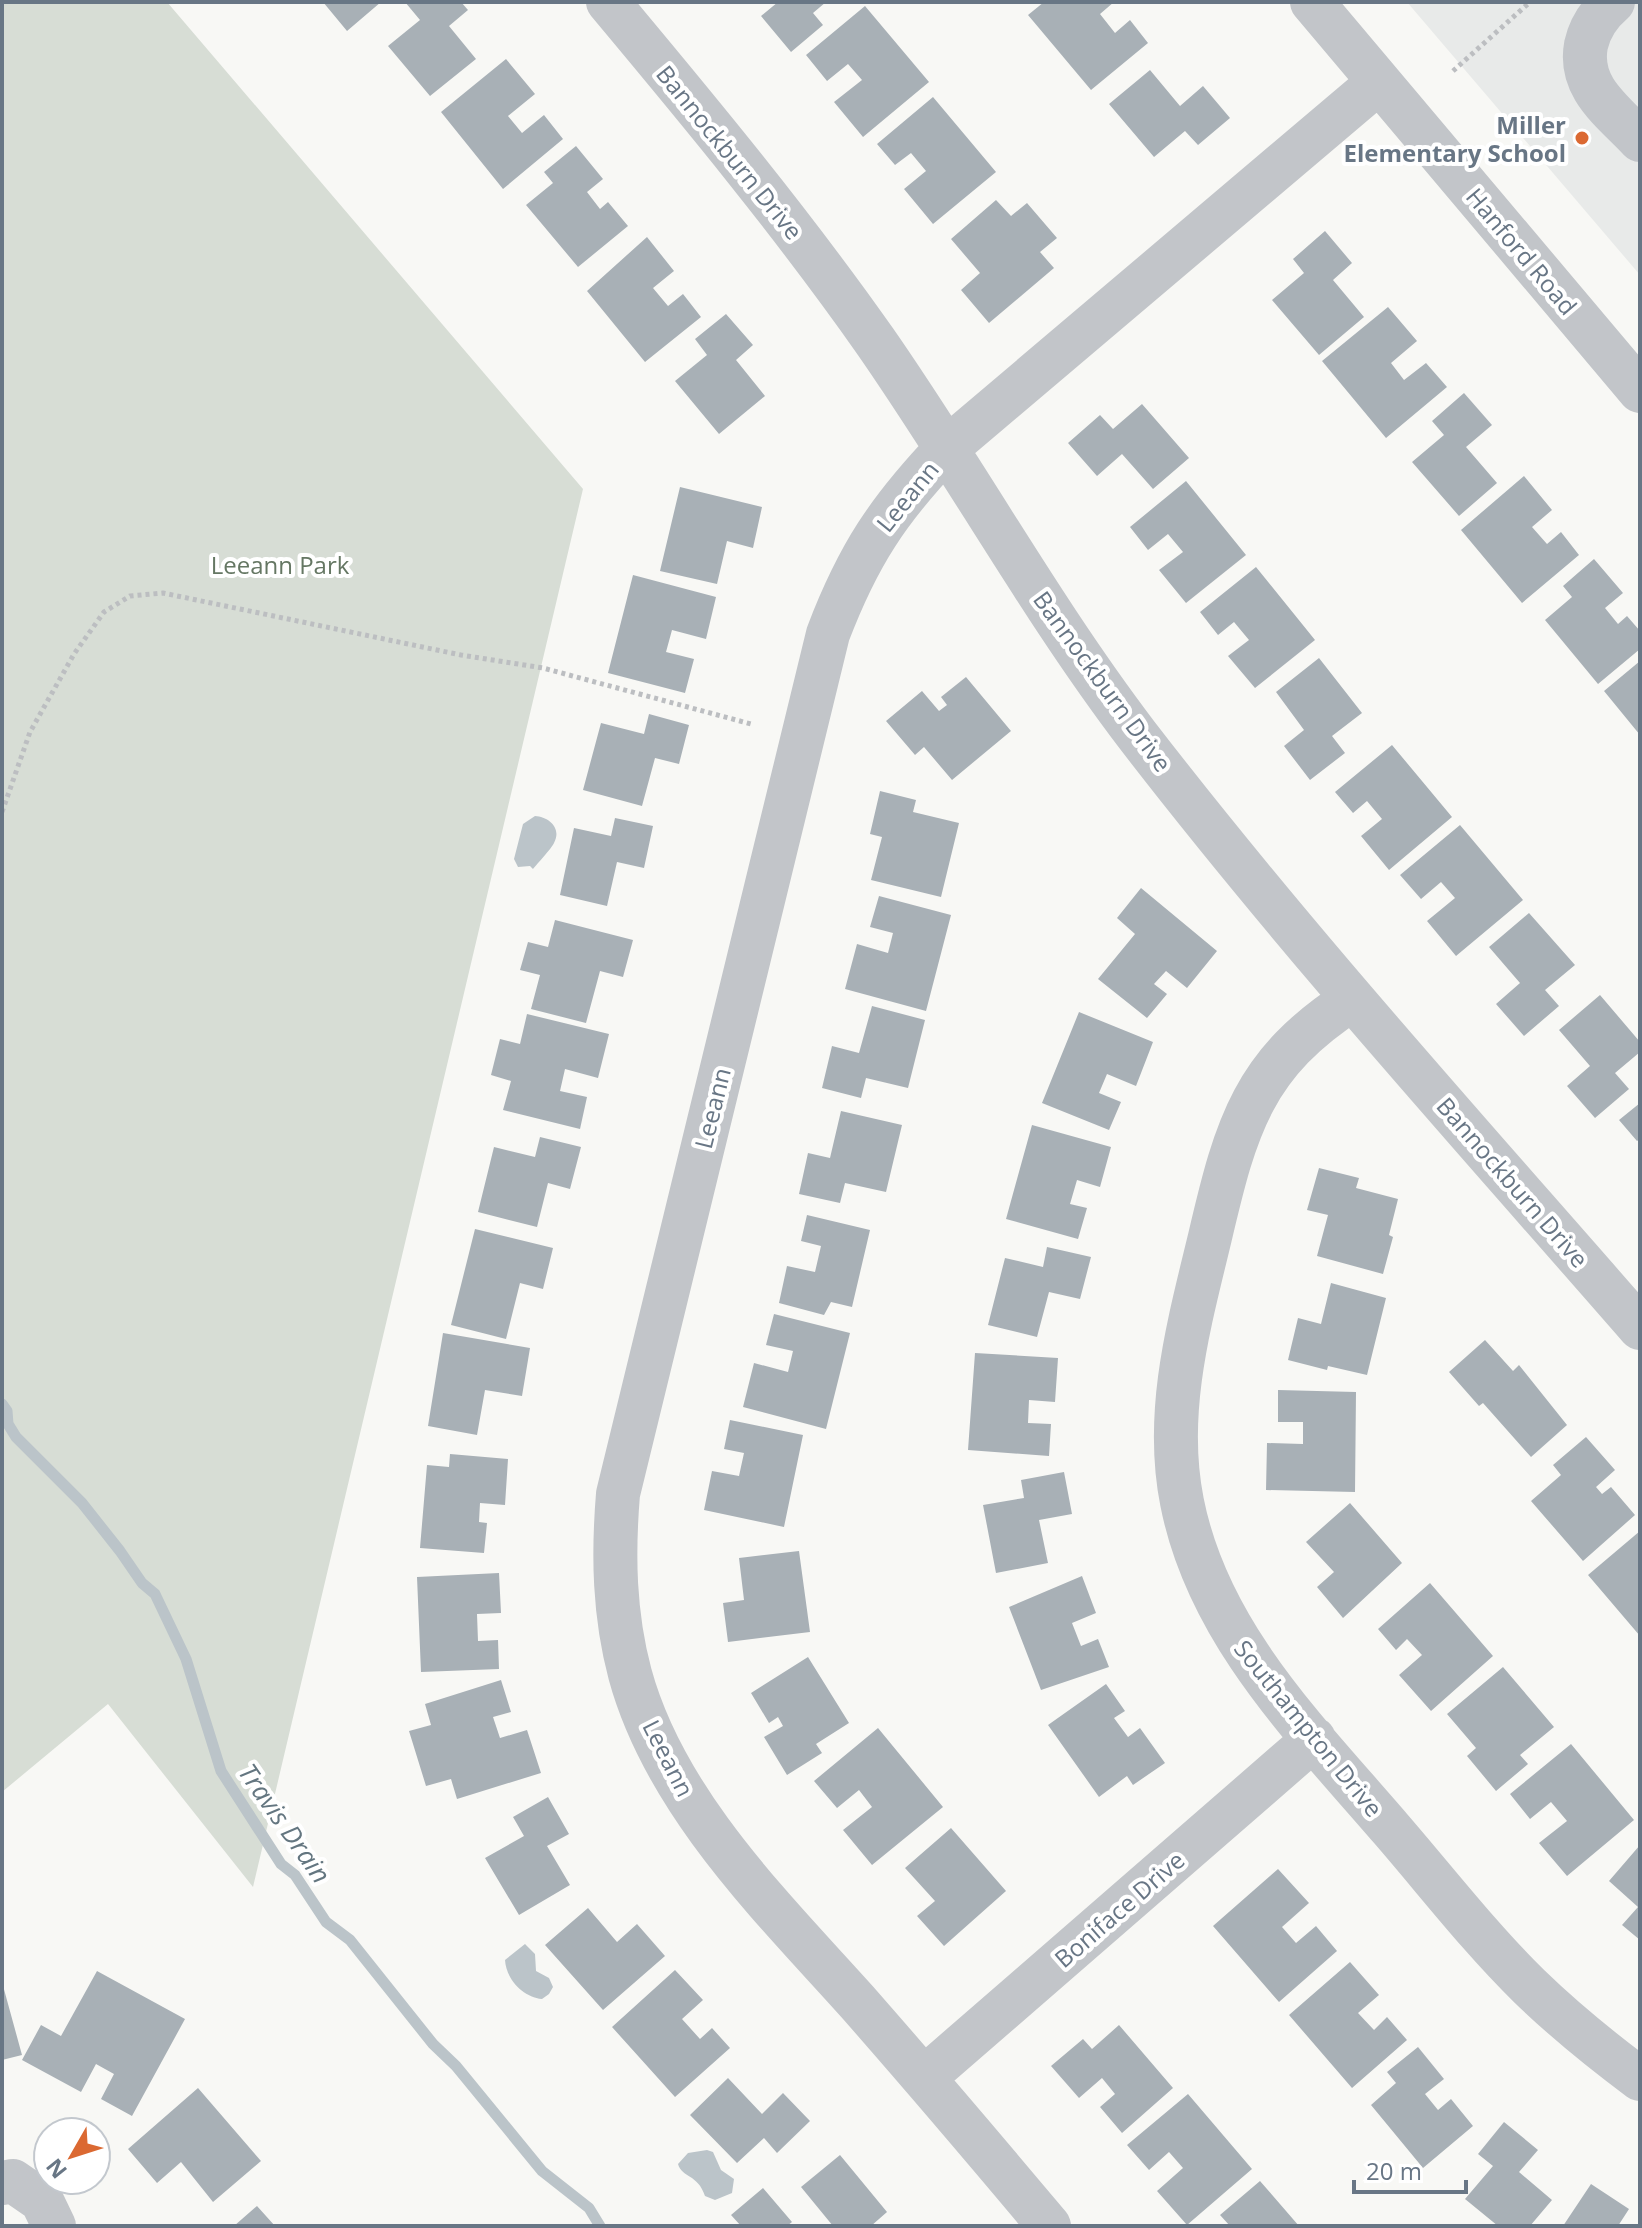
<svg xmlns="http://www.w3.org/2000/svg" width="1642" height="2228" font-family="'Open Sans',sans-serif">
<style>
.built{fill:#e8eae9}
.green{fill:#d7ddd5}
.water{fill:#bbc4c9}
.lines{fill:none;stroke-linecap:round;stroke-linejoin:round}
.stream{stroke:#bbc4c9;stroke-width:11}
.building{fill:#a8b0b6}
.path{stroke:#bcbec1;stroke-width:5;stroke-dasharray:4 4;stroke-linecap:butt}
.minor{stroke:#c2c5c9;stroke-width:44}
.poi-dot{fill:#db6932;stroke:#fff;stroke-width:3}
.labels{text-anchor:middle;dominant-baseline:central;stroke-width:8;stroke-linejoin:round;paint-order:stroke}
.poi-label{font-size:24px;font-weight:bold;fill:#687685;stroke:#fff;text-anchor:end}
.street-label{font-size:24px;fill:#687685;stroke:#fff}
.park-label{font-size:24px;fill:#657763;stroke:#fff}
.water-label{font-size:26px;font-style:italic;fill:#647680;stroke:#fff}
</style>
<rect width="100%" height="100%" fill="#f8f8f5"/>
<!-- built -->
<path class="built" d="M1407,2H1640V275Z"/>
<!-- green -->
<path class="green" d="M2,2H167L583,489L253,1887L108,1704L2,1792Z"/>
<!-- water -->
<path class="water" d="M535,816C549,817 562,828 554,843C552,848 537,864 533,869L530,866L518,867L514,859L523,824Z
M525,1944L535,1954L536,1971L549,1978L553,1987L549,1994L542,1999C523,1997 506,1979 505,1960Z
M707,2150L713,2152L721,2170L734,2179L732,2193L715,2200L705,2196C698,2174 682,2178 678,2164L688,2153Z"/>
<g class="lines">
<!-- stream -->
<path class="stream" d="M2,1404L7,1411L8,1424L16,1437L82,1503L120,1551L142,1583L155,1594L186,1659L221,1771L281,1864L295,1875L326,1922L350,1940L433,2044L456,2066L542,2171L589,2208L600,2226"/>
</g>
<!-- building -->
<path class="building" d="M323,2H381L347,31Z
M405,2H461L468,10L449,26L476,59L430,96L388,46L420,20Z
M778,2H826L813,13L823,25L791,52L761,16Z
M1044,2H1114L1100,14L1115,33L1130,20L1148,43L1091,90L1028,15Z
M865,6L929,82L863,137L834,102L862,80L848,64L827,81L806,55Z
M506,59L535,94L508,116L522,133L544,115L563,139L503,189L441,112Z
M1150,70L1180,106L1203,86L1230,118L1198,145L1185,131L1154,157L1109,104Z
M933,97L996,172L933,224L904,189L926,171L911,153L895,165L877,144Z
M576,146L603,179L587,192L600,209L608,202L628,226L578,267L526,205L553,183L544,172Z
M996,200L1011,216L1027,203L1057,238L1040,252L1054,268L989,323L961,290L980,273L951,239Z
M1325,231L1352,263L1333,280L1364,317L1319,355L1272,300L1304,273L1293,259Z
M647,237L674,271L653,288L668,306L683,294L701,317L645,362L587,291Z
M1388,307L1417,341L1391,363L1404,380L1426,363L1447,387L1386,438L1322,361Z
M726,314L753,345L736,360L765,396L719,434L675,381L707,355L695,339Z
M1464,393L1492,425L1466,447L1497,483L1459,516L1412,462L1444,435L1432,421Z
M1142,404L1189,458L1153,489L1122,454L1097,476L1068,443L1100,415L1113,429Z
M1524,476L1552,510L1532,527L1547,544L1561,532L1579,555L1522,603L1461,530Z
M1186,481L1246,555L1186,603L1159,570L1183,552L1168,534L1148,550L1130,527Z
M680,487L762,507L753,548L727,541L717,584L660,571Z
M1594,559L1623,593L1605,608L1618,624L1627,616L1640,631V649L1598,684L1545,620L1572,597L1563,586Z
M1256,567L1315,640L1255,688L1228,656L1249,640L1234,622L1218,635L1200,612Z
M633,575L716,597L706,639L672,630L666,652L694,659L685,693L608,673Z
M1319,658L1362,713L1332,736L1345,753L1310,780L1284,746L1304,730L1276,692Z
M1640,661V735L1604,691Z
M966,677L1011,731L952,780L924,747L915,755L886,721L922,691L939,711L947,705L941,697Z
M649,714L689,725L679,764L655,758L642,806L583,790L601,723L644,734Z
M1392,745L1452,817L1389,870L1361,836L1382,819L1367,801L1353,813L1335,792Z
M880,791L916,800L913,812L959,823L941,897L871,880L882,837L870,834Z
M615,818L653,826L644,868L617,862L607,906L560,895L574,828L611,836Z
M1460,825L1523,900L1456,956L1427,921L1455,898L1441,882L1421,899L1400,875Z
M1141,888L1217,951L1187,988L1166,971L1154,984L1167,994L1147,1018L1098,979L1135,934L1117,918Z
M879,896L951,915L926,1011L845,989L857,944L888,953L893,933L870,927Z
M1529,913L1575,965L1545,990L1559,1006L1524,1036L1496,1004L1520,983L1489,947Z
M555,920L633,940L623,977L600,971L586,1023L531,1009L540,975L520,970L528,942L548,947Z
M1600,995L1640,1042V1052L1615,1073L1629,1089L1595,1118L1567,1086L1590,1066L1559,1030Z
M872,1006L925,1020L908,1088L866,1078L861,1098L822,1088L832,1046L859,1053Z
M1079,1012L1153,1042L1136,1086L1107,1074L1099,1093L1121,1102L1109,1130L1042,1103Z
M527,1014L609,1034L598,1078L565,1069L560,1091L587,1097L580,1129L503,1110L511,1081L491,1075L500,1039L520,1044Z
M1640,1103V1139L1637,1141L1619,1120Z
M841,1111L902,1125L886,1192L845,1183L840,1203L799,1194L808,1153L830,1158Z
M1032,1125L1111,1147L1100,1187L1077,1180L1070,1204L1087,1208L1078,1239L1006,1219Z
M540,1137L581,1147L570,1189L548,1183L537,1227L478,1212L494,1147L535,1157Z
M1319,1168L1359,1178L1356,1188L1398,1199L1389,1235L1393,1237L1383,1274L1317,1256L1328,1215L1307,1210Z
M807,1215L870,1230L852,1307L831,1302L824,1315L779,1303L787,1266L815,1272L821,1246L801,1241Z
M475,1229L553,1248L543,1289L520,1283L506,1339L451,1325Z
M1047,1247L1091,1257L1080,1299L1049,1292L1037,1337L988,1325L1005,1258L1043,1267Z
M1331,1283L1386,1298L1367,1375L1328,1366L1327,1370L1288,1360L1298,1318L1321,1324Z
M774,1314L850,1333L826,1429L743,1407L754,1363L788,1372L793,1351L766,1345Z
M443,1333L530,1348L522,1396L485,1390L477,1435L428,1426Z
M1485,1340L1513,1371L1519,1365L1567,1425L1531,1457L1483,1403L1479,1406L1449,1372Z
M975,1353L1058,1358L1055,1402L1029,1400L1028,1423L1051,1424L1049,1456L968,1450Z
M1278,1390L1356,1392L1355,1492L1266,1490L1267,1443L1303,1444V1422H1278Z
M730,1420L803,1435L784,1527L704,1510L712,1471L739,1476L744,1453L724,1449Z
M1586,1437L1615,1470L1596,1487L1602,1494L1611,1487L1635,1515L1583,1561L1531,1501L1561,1475L1553,1465Z
M450,1454L508,1459L505,1505L480,1503L479,1522L487,1523L484,1553L420,1548L427,1465L449,1467Z
M1064,1472L1072,1514L1039,1520L1048,1563L996,1573L983,1505L1024,1498L1021,1480Z
M1350,1503L1402,1563L1343,1618L1317,1587L1334,1572L1306,1542Z
M1640,1531V1636L1588,1575Z
M799,1551L810,1632L728,1642L723,1603L744,1600L739,1558Z
M499,1573L501,1613L477,1614L478,1641L498,1640L499,1669L421,1672L417,1577Z
M1082,1576L1096,1613L1072,1623L1081,1646L1098,1639L1109,1667L1041,1690L1009,1607Z
M1430,1583L1493,1656L1431,1711L1399,1675L1422,1655L1407,1639L1396,1650L1378,1629Z
M808,1657L849,1723L816,1744L822,1753L787,1775L764,1737L783,1726L778,1717L769,1723L751,1693Z
M1503,1667L1554,1727L1520,1755L1528,1764L1496,1791L1467,1756L1476,1748L1447,1714Z
M501,1680L511,1712L493,1717L500,1738L527,1730L541,1773L457,1799L451,1779L426,1786L409,1731L431,1725L425,1704Z
M1106,1684L1125,1711L1114,1718L1128,1737L1140,1728L1165,1763L1133,1785L1127,1776L1099,1797L1048,1725Z
M878,1728L943,1807L872,1865L843,1830L872,1807L859,1790L837,1808L814,1781Z
M1571,1744L1634,1820L1567,1876L1539,1843L1567,1821L1551,1802L1530,1819L1510,1794Z
M548,1797L569,1834L547,1846L570,1885L519,1915L485,1858L524,1836L513,1817Z
M951,1828L1006,1891L944,1946L917,1916L935,1901L905,1868Z
M1640,1845V1940L1622,1925L1638,1907L1609,1881Z
M1278,1869L1309,1903L1282,1927L1296,1943L1316,1926L1337,1951L1279,2002L1213,1926Z
M588,1908L617,1942L637,1924L665,1956L603,2010L545,1945Z
M1350,1962L1379,1995L1358,2013L1374,2030L1387,2017L1407,2040L1352,2088L1289,2015Z
M675,1970L703,2000L682,2019L700,2039L712,2028L730,2048L675,2097L612,2027Z
M97,1971L185,2019L132,2116L101,2099L114,2074L96,2064L81,2092L22,2060L41,2025L61,2036Z
M2,1982L22,2055L2,2060Z
M1119,2025L1173,2088L1122,2133L1100,2107L1115,2094L1102,2078L1079,2098L1051,2066L1083,2039L1092,2049Z
M1418,2047L1444,2079L1425,2094L1438,2110L1451,2099L1473,2126L1423,2168L1371,2105L1396,2083L1387,2072Z
M728,2078L762,2114L783,2093L810,2121L777,2153L764,2138L737,2163L690,2115Z
M198,2088L261,2161L213,2202L181,2162L157,2183L128,2149Z
M1188,2094L1252,2169L1187,2225L1157,2191L1183,2168L1169,2152L1149,2170L1127,2145Z
M1504,2122L1538,2150L1519,2172L1552,2200L1530,2226H1498L1465,2199L1493,2166L1478,2154Z
M840,2155L887,2212L871,2226H833L801,2187Z
M1260,2181L1299,2226H1230L1220,2215Z
M1591,2184L1629,2209L1618,2226H1563Z
M763,2188L792,2222L787,2226H741L731,2215Z
M257,2206L275,2226H234Z"/>
<g class="lines">
<!-- path -->
<path class="path" d="M1453,71L1530,2
M2,812L30,732L74,654L104,612L130,596L163,593L461,655L543,668L751,724"/>
<!-- minor -->
<path class="minor" d="M608,2C700,112 792,223 875,341C965,470 1041,609 1137,735C1295,940 1470,1133 1640,1328
M1312,2L1640,391
M1613,2C1600,13 1590,27 1586,45C1578,88 1613,111 1640,140
M1353,999C1253,1063 1236,1126 1210,1237C1189,1324 1164,1412 1182,1502C1208,1634 1306,1730 1391,1829C1436,1881 1480,1938 1529,1986C1564,2020 1601,2050 1640,2079
M924,2078L1314,1739
M2,2183L13,2181L42,2201L54,2226
M1049,2226C987,2152 924,2078 860,2005C773,1908 665,1803 630,1674C614,1614 613,1555 618,1494L828,634C858,555 888,510 946,449L1379,82"/>
</g>
<!-- markers -->
<circle class="poi-dot" cx="1582" cy="138" r="8"/>
<g class="labels">
<!-- poi labels -->
<g class="poi-label">
<text x="1566" y="124">Miller<tspan x="1566" dy="28">Elementary School</tspan></text>
</g>
<!-- street labels -->
<g class="street-label">
<text transform="translate(730 152) rotate(51)">Bannockburn Drive</text>
<text transform="translate(1522 251) rotate(50)">Hanford Road</text>
<text transform="translate(907 496) rotate(-51)">Leeann</text>
<text transform="translate(1103 681) rotate(54)">Bannockburn Drive</text>
<text transform="translate(712 1108) rotate(-76)">Leeann</text>
<text transform="translate(1513 1182) rotate(49)">Bannockburn Drive</text>
<text transform="translate(1309 1728) rotate(51)">Southampton Drive</text>
<text transform="translate(669 1758) rotate(63)">Leeann</text>
<text transform="translate(1119 1909) rotate(-41)">Boniface Drive</text>
</g>
<!-- park labels -->
<g class="park-label">
<text x="280" y="564">Leeann Park</text>
</g>
<!-- water labels -->
<g class="water-label">
<text transform="translate(285 1823) rotate(55)">Travis Drain</text>
</g>
</g>
<!-- border -->
<rect width="1642" height="2228" fill="none" stroke="#687685" stroke-width="8"/>
<!-- north arrow -->
<g transform="translate(72 2156) rotate(231)"><circle r="38" fill="#ffffff" stroke="#c3c8ce" stroke-width="2"/>
<path d="M0-6L14 30L0 20L-14 30Z" fill="#db6932"/>
<text y="-12" font-size="22" font-weight="bold" text-anchor="middle" fill="#687685">N</text>
</g>
<!-- scale -->
<path d="M1354 2180v12h112v-12" fill="none" stroke="#687685" stroke-width="4"/>
<text x="1366" y="2180" font-size="24" fill="#687685" stroke="#ffffff" stroke-width="6" paint-order="stroke">20 m</text>
</svg>
